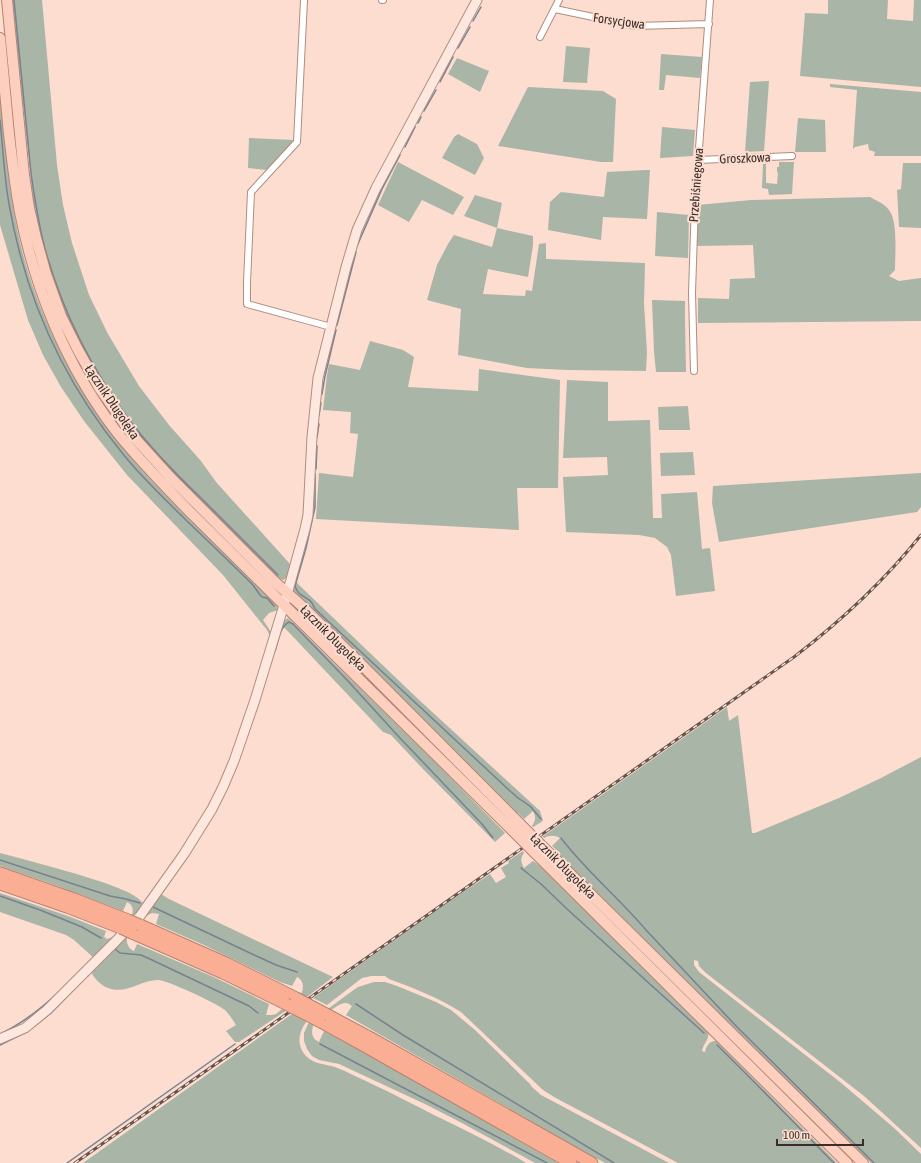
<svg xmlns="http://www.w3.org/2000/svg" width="921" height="1163" font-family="'Asap Condensed',sans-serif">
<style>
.green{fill:#a9b5a6;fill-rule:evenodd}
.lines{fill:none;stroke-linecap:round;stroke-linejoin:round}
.stream{stroke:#768291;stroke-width:1.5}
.street-casing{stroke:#b08d7e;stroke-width:8}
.secondary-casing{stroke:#b08d7e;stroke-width:11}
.primary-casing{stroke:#b7826e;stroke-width:12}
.highway-casing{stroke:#b7826e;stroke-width:13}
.street{stroke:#fff;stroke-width:6}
.secondary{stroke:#fee7df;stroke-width:9}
.primary{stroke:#fccfbf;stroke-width:10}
.highway{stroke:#faaf94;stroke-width:11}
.rail-casing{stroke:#65544c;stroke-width:3}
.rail{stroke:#fcddd0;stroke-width:1.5;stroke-dasharray:4.5;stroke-linecap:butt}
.primary-bridge-casing{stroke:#b7826e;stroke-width:12;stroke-linecap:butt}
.highway-bridge-casing{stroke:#b7826e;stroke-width:13;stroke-linecap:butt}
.primary-bridge{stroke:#fccfbf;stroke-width:10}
.highway-bridge{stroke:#faaf94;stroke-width:11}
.labels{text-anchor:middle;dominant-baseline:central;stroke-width:4;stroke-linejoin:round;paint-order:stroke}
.street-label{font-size:13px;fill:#3b2d27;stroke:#fcddd0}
</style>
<rect width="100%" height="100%" fill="#fcddd0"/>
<!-- green -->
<path class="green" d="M12,0H42L57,165L63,205L72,243L89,295L108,334L139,386L169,425L201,461L216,482L290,564L288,577L283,580L278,578C229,530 178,483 134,430C126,421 120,410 113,400C108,392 102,383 96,375C65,324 47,266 34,208Z
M828,0H888L887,19L913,21L914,0H921V87L800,76L805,13L828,14Z
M566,46L590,48L587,83L563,82Z
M661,54L702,57L700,78L666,75L664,90H659Z
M457,58L489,71L480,92L448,74Z
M769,81L764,151L745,152L750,82Z
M830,84L921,92V156H874L875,152L869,150L868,144L855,147L853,149L857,90L830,87Z
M528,87L603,91L616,99L613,162H601L498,146Z
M0,95C6,152 10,210 26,265C43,323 72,380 108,429C133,463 163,493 193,523C219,548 244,574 271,599L277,607L278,610L269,613L263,620L271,632L270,636L267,630L223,575L127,475L84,421L61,387L43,355L28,320L0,225Z
M798,118L825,120L826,152H795Z
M662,127L695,130L693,156L660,158Z
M458,134L477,144L484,158L475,175L442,158L454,137Z
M249,138L294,140L267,170L248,168Z
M398,162L464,197L453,215L422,200L409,222L378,205Z
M765,162H766V183L777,184L778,172H777V167H779V162H794L792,194L769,195L768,189L762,188L763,164H765Z
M903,163H921V228L899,227L897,190L901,189Z
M646,170H650L647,219L603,217L601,240L548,230L550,202L561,192L604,197L607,172Z
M475,195L502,203L497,228L533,236V245L528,277L488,269L483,294L525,296L526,290L532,291L539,244L546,243V259L645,263L644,304L647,352L646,371L567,370L527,368L458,355L461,309L427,300L437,265L448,244L454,235L492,247L497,228L464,216Z
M870,197C877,201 885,204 889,210C898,221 895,255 895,270L889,276L899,281L921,278V321L698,323V298L729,299L730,279L755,278L753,245L696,246L698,205L751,200Z
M657,212L689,215L688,258L655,256Z
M652,300L685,301V321L686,372H656L654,352Z
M370,341L403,350L414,357L408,387L478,391L479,369L560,380L558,488H517L519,530L316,519L319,473L353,477L358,434L350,433L351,412L323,410L327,375L329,364L360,370Z
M567,380L608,382V421L650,420L653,518H662L661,494L697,492L702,549L710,548L715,591L676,596L671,555L667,547L655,538L639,535L566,532L563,477L608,475L607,457L563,458Z
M688,406L690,430H659L658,407Z
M693,452L695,475L661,476L660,453Z
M921,473V507L917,512L719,542L712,503L713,486Z
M294,579L299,585L417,698L540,811L543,821L533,827L532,826C536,820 536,817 533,811L524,819L518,813L517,814L310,609C308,604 307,604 303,602C292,594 292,591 294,579Z
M298,612L300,613C372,685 445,755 518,827L515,829Z
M288,618L436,763L505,833L495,842L422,768L391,735L383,732L281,624L285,620Z
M727,707L729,721L738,715L752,833H755L839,798L881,778L921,757V1148L864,1096L706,973L699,966L698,961L694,960V965L699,972L840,1082L893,1127L921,1154V1163H871L558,854L559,852L552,846L560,838C555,835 549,835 544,838L542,837Z
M523,851L524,853C520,858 521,863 524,868L533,861L540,866L708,1032C710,1039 703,1044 702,1051L705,1052C706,1046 710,1040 716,1041L837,1163H678L554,1097L543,1090L461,1012C439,998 414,988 389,979L385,976H371L362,978L327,1005L313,998L450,901L490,874L496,883L506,877L501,868L509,863L508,861Z
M0,853C34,862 68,871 102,882C113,886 132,892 141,901C143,903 143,903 143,906L95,959L74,940L66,935L0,912V893L68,916L106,931L104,937L107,939L113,937L132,915C134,909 132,904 127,902L123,911L55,885L0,866Z
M161,894L169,899L333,977L308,996L239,1042H235L226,1031L236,1025C233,1020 229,1014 225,1010C218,1004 167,980 158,980C140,980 127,995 108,988C102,986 96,980 92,974L94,968L153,905ZM152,913L159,914L156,924L204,945L280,982L292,986L297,977C303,980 304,986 302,992L276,1014L272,1015H266L269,1004L216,978L137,944L134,951C129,949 126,944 127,938L146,916Z
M374,982H385L397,986L436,1002L451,1010L475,1030L530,1084L532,1087L541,1095L669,1163H605L560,1138L346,1015L352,1006C350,1005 349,1003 346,1003C336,1003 320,1020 313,1026C311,1033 312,1039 319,1042L324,1031L406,1076L558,1163H535L460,1122L427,1105L339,1064L319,1060L312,1056L307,1049L304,1041V1033L308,1024L348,994L358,987Z
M292,1014L307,1021C298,1032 296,1046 307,1057C314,1064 325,1064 335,1067C348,1072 361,1079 374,1085C394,1094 414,1105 434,1115C465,1130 496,1145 526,1163H83Z"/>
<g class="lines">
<!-- stream -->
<path class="stream" d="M14,0L31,173C35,201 39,229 47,256C64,314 92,369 128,418C149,447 175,473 201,498C227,524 253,550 278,575
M473,21L481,7
M458,48L470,27
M440,82L453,57
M424,111L436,90
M0,120C3,148 4,176 9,204C25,297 64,382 123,454C143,479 166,500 188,522C210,543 232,564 253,585L260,595L262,597L267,598L274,606
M418,123L421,117
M405,147L415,127
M357,246L382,189L400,155
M337,325L356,252
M322,394L325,376L336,330
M319,415L321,403
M317,437L319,424
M316,469L317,446
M315,474V507L306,548L295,586C298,597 307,596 312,603C313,605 314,607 315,609L510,791L518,798L530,806L541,819
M275,651C278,642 280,626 289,622L293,624L347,680L399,737L482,824L493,838
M561,838C586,871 619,898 646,930L737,1027L874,1163
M0,860L110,896L126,899L140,903
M521,868L541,884L567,909L704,1033
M0,896L40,910L82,927L101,938
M153,907L252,954L276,965L297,972
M115,949L120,953L141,955L152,960L249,1006L258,1013
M356,1004L403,1035L614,1163
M32,1028L51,1013L83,980
M0,1034C24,1023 43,1007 61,990
M320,1044L547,1163
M0,1045L22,1034
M717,1045C757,1084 795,1124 834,1163
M67,1163L235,1044"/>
<defs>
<path id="street" d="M304,0L297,142L251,192L247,283V304L331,327
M382,0H383
M555,9L636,26L709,24
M540,37L559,0
M698,160L792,156
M694,371L692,293L695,202L710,0"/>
<path id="secondary" d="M0,1039L25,1028L47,1010L116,941L140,916L184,854L212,809L223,787L234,761L255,700L284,605L305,529L308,515L312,437L318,378L346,267L357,230L376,188L477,0"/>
<path id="primary" d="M7,0L24,175L29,208L36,238L46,274L61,316L78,350L100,389L133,436L171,478L275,582L303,607L356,659L520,824
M0,38C3,70 6,102 9,134C12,160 15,186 20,212C35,290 67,367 116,431C138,459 164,485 189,511L513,831
M544,848L863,1163
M536,854L847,1163"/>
<path id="highway" d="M0,873L74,899L128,920
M0,884L67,907L121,928
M140,925L226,963L296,998
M132,933L223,973L286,1004
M328,1015L371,1038L592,1163
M319,1021L359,1043L571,1163"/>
</defs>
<!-- street casing -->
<use href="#street" class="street-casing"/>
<!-- secondary casing -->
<use href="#secondary" class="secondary-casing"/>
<!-- primary casing -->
<use href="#primary" class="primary-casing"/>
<!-- highway casing -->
<use href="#highway" class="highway-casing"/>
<!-- street -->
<use href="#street" class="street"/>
<!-- secondary -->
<use href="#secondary" class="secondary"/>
<!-- primary -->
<use href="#primary" class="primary"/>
<!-- highway -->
<use href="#highway" class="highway"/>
<defs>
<path id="rail" d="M75,1163L794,657C841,621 884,581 921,535"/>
</defs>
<!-- rail casing -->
<use href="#rail" class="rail-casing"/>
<!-- rail -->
<use href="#rail" class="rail"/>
<defs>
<path id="primary-bridge" d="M520,824L544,848
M513,831L536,854"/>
<path id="highway-bridge" d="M128,920L140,925
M121,928L132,933
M296,998L328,1015
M286,1004L319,1021"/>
</defs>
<!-- primary-bridge casing -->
<use href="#primary-bridge" class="primary-bridge-casing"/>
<!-- highway-bridge casing -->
<use href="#highway-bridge" class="highway-bridge-casing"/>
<!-- primary-bridge -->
<use href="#primary-bridge" class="primary-bridge"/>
<!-- highway-bridge -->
<use href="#highway-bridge" class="highway-bridge"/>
</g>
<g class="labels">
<!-- street labels -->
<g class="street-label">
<text transform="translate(619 21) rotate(8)">Forsycjowa</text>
<text transform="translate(745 158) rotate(-2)">Groszkowa</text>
<text transform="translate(696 185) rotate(-86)">Przebiśniegowa</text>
<text transform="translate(112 402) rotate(56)">Łącznik Długołęka</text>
<text transform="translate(333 638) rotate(45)">Łącznik Długołęka</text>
<text transform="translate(563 866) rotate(45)">Łącznik Długołęka</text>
</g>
</g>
<!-- scale -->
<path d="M777 1139v6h86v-6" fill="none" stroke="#3b2d27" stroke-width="2"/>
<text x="783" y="1139" font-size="12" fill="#3b2d27" stroke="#fcddd0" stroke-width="3" paint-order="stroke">100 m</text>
</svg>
